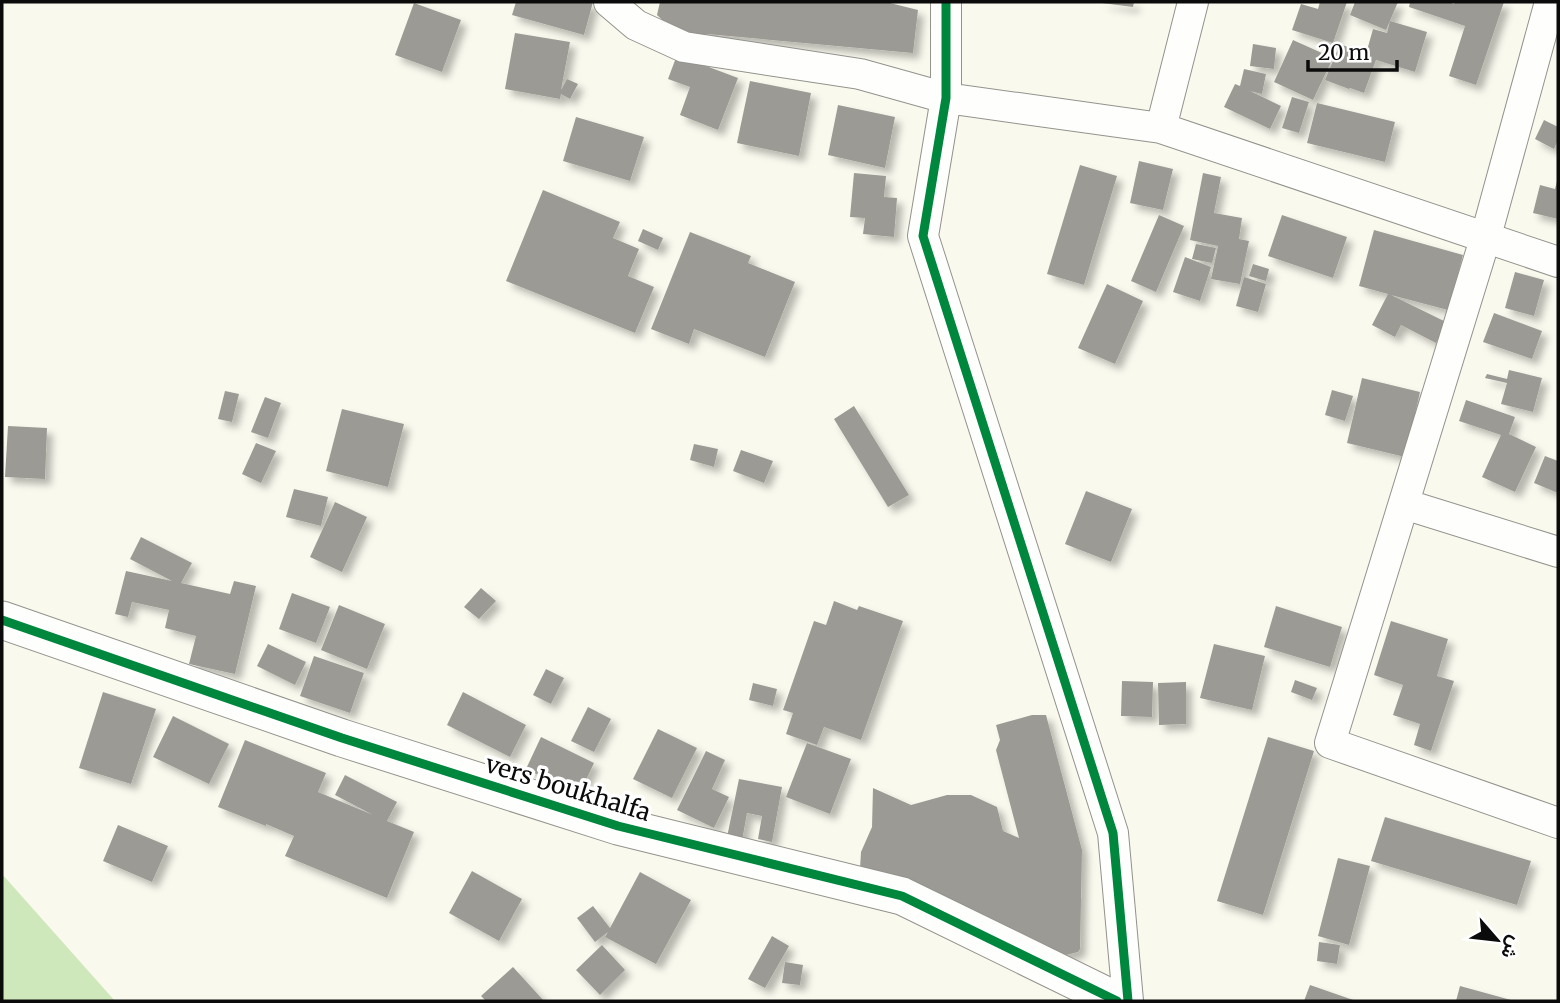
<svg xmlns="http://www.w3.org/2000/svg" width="1560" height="1003" font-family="Merriweather,Vazirmatn,serif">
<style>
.forest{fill:#cfe8bb}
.building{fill:#9c9a94;filter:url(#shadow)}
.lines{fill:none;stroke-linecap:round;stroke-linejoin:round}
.minor-casing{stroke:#93928d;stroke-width:32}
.tertiary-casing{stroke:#93928d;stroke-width:39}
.minor{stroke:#fefefc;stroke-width:30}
.tertiary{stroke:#fefefc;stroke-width:37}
.cycleway-casing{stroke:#fff;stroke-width:13}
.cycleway{stroke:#00873e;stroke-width:9}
.labels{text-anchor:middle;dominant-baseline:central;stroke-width:7;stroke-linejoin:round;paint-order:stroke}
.street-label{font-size:24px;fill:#0b0b0b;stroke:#fff}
</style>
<defs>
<filter id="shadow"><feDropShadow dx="6" dy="6" stdDeviation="3.5" flood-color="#0004"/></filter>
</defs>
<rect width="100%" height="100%" fill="#faf9ee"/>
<!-- forest -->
<path class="forest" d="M2,874L115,1001H2Z"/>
<!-- building -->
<path class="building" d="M516,2H593L584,35L512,15Z
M660,2H886L918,10L913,53L707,34H686L673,30L657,15Z
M1102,2H1134L1133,7L1102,3Z
M1320,2H1347L1333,43L1292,30L1301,4L1318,9Z
M1355,2H1398L1386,30L1350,15Z
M1410,2H1449L1454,4L1455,2H1504L1476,85L1449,76L1465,26L1409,7Z
M414,3L461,20L442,72L395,55Z
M1390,21L1427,32L1415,72L1376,60L1364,93L1350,88L1349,89L1325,80L1340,44L1366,54L1373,29L1387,33Z
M515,33L570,42L561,90L567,79L578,84L570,99L561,94L560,99L505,89Z
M1293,40L1333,58L1313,100L1274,82Z
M1253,44L1276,48L1274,69L1250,66Z
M677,55L738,78L718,130L680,115L690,87L668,79Z
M1244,69L1266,74L1262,94L1250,91L1281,106L1270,129L1224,107L1235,84L1240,86Z
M750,81L811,93L799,156L737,143Z
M1292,97L1309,102L1299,133L1282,128Z
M1317,103L1395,122L1385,162L1307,143Z
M838,105L895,117L885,168L828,155Z
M576,117L644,137L630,181L563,161Z
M1544,120L1558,127V140L1554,149L1535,139Z
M1139,161L1173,169L1163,210L1130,203Z
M1080,165L1117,176L1084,285L1047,274Z
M854,173L886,176L884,197L897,198L894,237L863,234L865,218L850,217Z
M1203,173L1221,177L1214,213L1242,218L1239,239L1249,241L1240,284L1211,279L1218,246L1190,240Z
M1557,181L1558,219L1533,213L1540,185L1555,189Z
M543,190L620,222L613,238L639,249L628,276L654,287L635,333L506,281Z
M1159,215L1184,226L1156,292L1131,281Z
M1282,215L1347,237L1333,278L1268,256Z
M643,229L663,238L658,250L638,241Z
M1374,230L1463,255L1448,310L1391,295L1446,322L1436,343L1401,325L1395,337L1372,325L1388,294L1359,286Z
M690,232L751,256L748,263L795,282L765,357L694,329L689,344L651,329Z
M1196,244L1216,248L1212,263L1192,259Z
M1185,257L1211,267L1200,301L1173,292Z
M1253,264L1269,269L1266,281L1249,276Z
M1515,272L1544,280L1534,316L1505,308Z
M1244,277L1266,284L1258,312L1236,306Z
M1107,284L1143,301L1115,364L1078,348Z
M1494,313L1542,331L1532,359L1483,342Z
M1509,370L1542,378L1533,412L1501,404L1507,383L1485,378L1487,374L1507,379Z
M1362,378L1420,392L1405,457L1347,443Z
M1332,390L1353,396L1345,421L1325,415Z
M225,391L239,394L232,422L218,419Z
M265,397L281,403L268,438L251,432Z
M1466,400L1515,417L1509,434L1536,447L1515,492L1482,477L1501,435L1459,421Z
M854,406L909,495L888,507L834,419Z
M342,409L404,424L388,487L326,471Z
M8,426L47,428L45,479L5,477Z
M256,443L276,451L261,483L242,474Z
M694,444L718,449L714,467L690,460Z
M741,450L773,461L764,483L733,471Z
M1545,456L1558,461V493L1534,483Z
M294,489L328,497L321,526L286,517Z
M1086,491L1132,509L1111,562L1065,544Z
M335,502L367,517L342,572L310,557Z
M141,537L192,563L181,583L230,594L234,581L256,586L235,674L189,664L196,636L165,628L169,610L132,602L128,617L115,614L126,571L172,581L130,559Z
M481,588L496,601L479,619L464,607Z
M292,593L330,607L316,643L279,629Z
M834,601L857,610L859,606L903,621L861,740L824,727L817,745L786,734L793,713L783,710L814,621L826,625Z
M339,605L385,624L367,669L321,650Z
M1276,606L1342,627L1330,667L1264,647Z
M1391,621L1448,639L1437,676L1454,681L1431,751L1414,745L1420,724L1393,715L1403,685L1374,675Z
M268,644L306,662L295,685L257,666Z
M1214,644L1265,656L1252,710L1200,698Z
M314,656L364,673L350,713L300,696Z
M546,669L564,678L551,704L533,695Z
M1295,680L1317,688L1312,700L1291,692Z
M1122,681L1153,682L1152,717L1121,716Z
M1186,682V724L1159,725L1158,683Z
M753,683L777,689L773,706L749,700Z
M103,692L156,709L131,784L79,768Z
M463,692L526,725L510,757L447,725Z
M588,707L611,719L594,752L571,741Z
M1032,715H1046L1082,850L1080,949L1078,952L1062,956L860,869L861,852L872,827L873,788L911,805L947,795H971L997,807L1003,831L1019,838L996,750L1000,740L996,725Z
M173,716L229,744L209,784L153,757Z
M658,729L697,748L672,798L633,779Z
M541,737L594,763L579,795L526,769Z
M1268,737L1314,751L1263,915L1217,901Z
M245,740L326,773L318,792L373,815L335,795L345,775L397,802L387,821L414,832L387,898L285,856L294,836L266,824V826L218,807Z
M807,743L851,759L830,814L786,797Z
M706,751L725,760L712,789L729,797L714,828L677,810Z
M739,779L782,787L772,842L758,839L762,816L747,813L742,841L727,837Z
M1385,817L1531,861L1517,905L1371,861Z
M118,825L168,846L152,882L103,861Z
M1338,858L1370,866L1349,945L1318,936Z
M472,871L522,899L499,941L449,913Z
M640,872L691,900L656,964L605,937L608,932L595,942L577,918L593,906L610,928Z
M772,936L789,946L765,988L748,979Z
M1319,942L1340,945L1337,964L1317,961Z
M602,945L625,970L600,995L576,970Z
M785,962L803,965L800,985L782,983Z
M513,967L544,1001H486L481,996Z
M1310,985L1356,1001H1304Z
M1460,986L1511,1000V1001H1456Z"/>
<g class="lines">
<defs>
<path id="minor" d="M609,2L636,25L684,47L860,74L946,98L1161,128L1558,262
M946,2V98L923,236L1113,833L1128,1001
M1550,2L1486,236L1330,743L1558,823
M1161,128L1193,2
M1404,504L1558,552"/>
<path id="tertiary" d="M2,620L342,738L618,826L902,896L1117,1001"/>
</defs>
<!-- minor casing -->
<use href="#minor" class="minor-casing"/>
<!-- tertiary casing -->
<use href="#tertiary" class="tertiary-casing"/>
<!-- minor -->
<use href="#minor" class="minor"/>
<!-- tertiary -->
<use href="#tertiary" class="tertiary"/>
<defs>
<path id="cycleway" d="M946,2V98L923,236L1113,833L1128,1001
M2,620L342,738L618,826L902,896L1117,1001"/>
</defs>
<!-- cycleway casing -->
<use href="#cycleway" class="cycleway-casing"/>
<!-- cycleway -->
<use href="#cycleway" class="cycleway"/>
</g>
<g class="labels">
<!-- street labels -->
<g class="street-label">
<text transform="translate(568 788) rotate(17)">vers boukhalfa</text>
</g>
</g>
<!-- border -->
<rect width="1560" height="1003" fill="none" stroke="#0b0b0b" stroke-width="7"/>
<!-- north arrow -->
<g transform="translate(1497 940) rotate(118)" stroke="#ffffff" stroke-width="5" paint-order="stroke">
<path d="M0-5L12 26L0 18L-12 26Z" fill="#0b0b0b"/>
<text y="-10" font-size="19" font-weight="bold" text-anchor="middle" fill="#0b0b0b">ش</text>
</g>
<!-- scale -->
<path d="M1308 60v10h89v-10" fill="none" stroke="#0b0b0b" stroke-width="3.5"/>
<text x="1318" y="60" font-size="21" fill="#0b0b0b" stroke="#ffffff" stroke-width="5" paint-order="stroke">20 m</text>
</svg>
